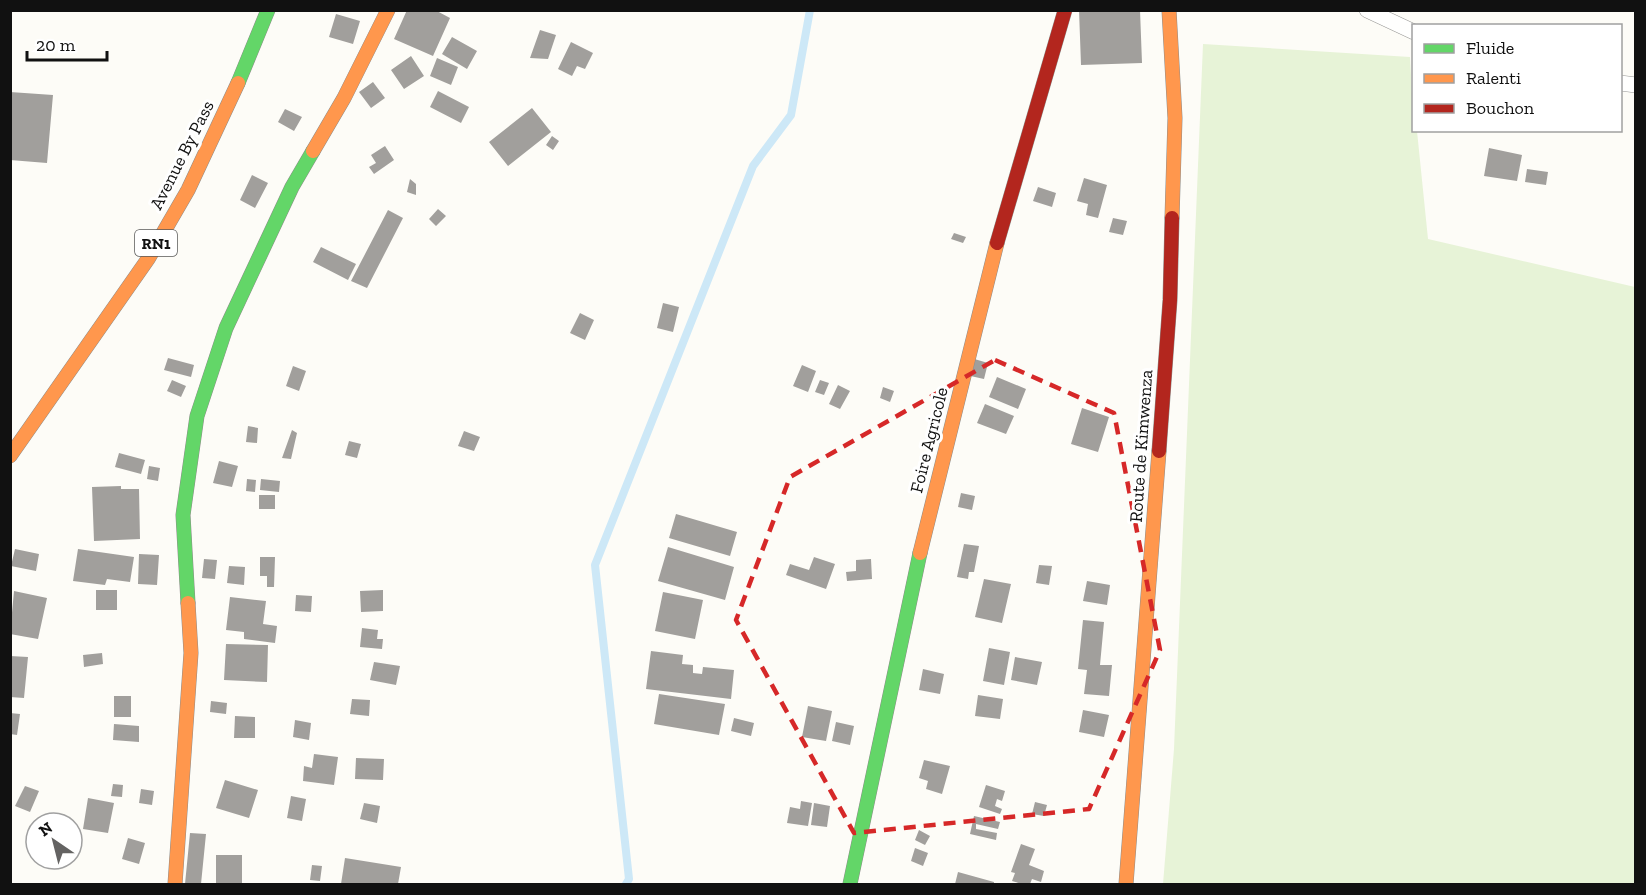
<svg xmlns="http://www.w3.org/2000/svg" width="1646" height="895" font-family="'Zilla Slab',serif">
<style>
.green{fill:#e7f3d7}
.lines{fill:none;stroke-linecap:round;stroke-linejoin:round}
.stream{stroke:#cde8f7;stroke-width:8}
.building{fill:#a19f9c}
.lane-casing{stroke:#979795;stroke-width:16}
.fast-casing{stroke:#8e8d8b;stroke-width:15}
.slow-casing{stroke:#8e8d8b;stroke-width:15}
.jam-casing{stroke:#8e8d8b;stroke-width:15}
.lane{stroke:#fffffe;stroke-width:15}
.fast{stroke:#63d668;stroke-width:14}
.slow{stroke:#ff974d;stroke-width:14}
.jam{stroke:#b3261e;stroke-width:14}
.marked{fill:none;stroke:#d62828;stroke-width:4.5;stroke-dasharray:12 8;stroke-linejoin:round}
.labels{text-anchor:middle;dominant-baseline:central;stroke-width:6;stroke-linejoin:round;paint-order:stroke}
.shield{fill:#fff;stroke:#585858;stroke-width:1.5}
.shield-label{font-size:16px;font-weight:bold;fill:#111}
.street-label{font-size:18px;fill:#111;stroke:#fff}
</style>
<rect width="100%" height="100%" fill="#fdfcf7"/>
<!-- green -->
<path class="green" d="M1203,44L1410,57L1414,130L1417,131L1428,239L1635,287V884H1163L1174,749Z"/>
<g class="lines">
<!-- stream -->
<path class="stream" d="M626,884L629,879L595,565L753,166L791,115L810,10"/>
</g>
<!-- building -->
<path class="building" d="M407,10H435L450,18L433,56L394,39Z
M1079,10H1140L1142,63L1081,65Z
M336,14L360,21L353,44L329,37Z
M540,30L556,35L548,59L530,58Z
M452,37L477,51L467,69L442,54Z
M571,42L593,53L585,69L577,66L572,76L558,69Z
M411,56L424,76L404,89L391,70Z
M437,58L458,67L451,85L430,76Z
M373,82L385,98L371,108L359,92Z
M438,91L469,107L461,123L430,107Z
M10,92L53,95L47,163L10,160Z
M532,108L551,132L508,166L489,142Z
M285,109L302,117L294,131L278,122Z
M552,136L559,141L553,150L546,145Z
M385,146L394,160L374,174L369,167L376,163L371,155Z
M1489,148L1522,155L1517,181L1484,176Z
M1527,169L1548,172L1546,185L1525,182Z
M252,175L268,183L255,208L240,200Z
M1084,178L1107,185L1098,218L1086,215L1088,204L1077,201Z
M410,179L416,184V195L407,192Z
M1038,187L1056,193L1052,207L1033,201Z
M438,209L446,216L436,226L429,219Z
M388,210L403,218L367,288L351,281Z
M1113,218L1127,221L1123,235L1109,232Z
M954,233L966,237L963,243L951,239Z
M321,247L356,264L348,280L313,262Z
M663,303L679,307L673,332L657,328Z
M580,313L594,320L585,340L570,333Z
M168,358L194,365L191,377L164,370Z
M971,358L988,363L984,379L966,375Z
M802,365L816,371L808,392L793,386Z
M293,366L306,371L299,391L286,386Z
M997,377L1026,389L1018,409L989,397Z
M172,380L186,386L181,397L167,391Z
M820,380L829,383L824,395L815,392Z
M838,385L850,391L840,409L829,404Z
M883,387L894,391L890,402L880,398Z
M985,404L1014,416L1006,434L977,423Z
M1082,408L1109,417L1098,452L1071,444Z
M248,426L258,428L257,443L246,442Z
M292,430L297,433L291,459L282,458Z
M464,431L480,437L474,451L458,446Z
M349,441L361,444L357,458L345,455Z
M119,453L145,460L141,474L115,467Z
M219,461L238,466L232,487L213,483Z
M149,466L160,468L158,481L147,479Z
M247,479L256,480L255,492L246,491Z
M261,479L280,481L279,492L260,490Z
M121,486V489H139L140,539L94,541L92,487Z
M961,493L975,496L972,510L958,507Z
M259,495H275V509H259Z
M676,514L737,532L730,556L669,538Z
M964,544L979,546L974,572H969L968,579L957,577Z
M668,547L734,567L725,600L658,581Z
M15,549L39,554L36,571L11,566Z
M78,549L134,557L130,582L107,579L105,585L73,581Z
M139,554L159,555L157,585L138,584Z
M260,557H275L274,587H267V576H260Z
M814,557L835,564L826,589L786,575L790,564L809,570Z
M204,559L217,560L215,579L202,578Z
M871,559L872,579L847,581L846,572L856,571V560Z
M1039,565L1052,566L1049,585L1036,583Z
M229,566L245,567L244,585L227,583Z
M984,579L1011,584L1002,623L975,617Z
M1087,581L1110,585L1107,605L1083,601Z
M96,590H117V610H96Z
M383,590V611L361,612L360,591Z
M14,591L47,598L38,639L10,634Z
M663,592L703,600L695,639L655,631Z
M296,595L312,596L311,612L295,611Z
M230,597L266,601L263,624L277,626L275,643L244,639V632L226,630Z
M1083,620L1104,622L1100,665H1112L1109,696L1084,694L1087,670L1078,669Z
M362,628L378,630L377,639H383L382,649L360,647Z
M226,644L268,645L267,682L224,680Z
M989,648L1010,652L1004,685L983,681Z
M651,651L683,655L682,664L693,665V673L702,674L703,667L734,670L731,699L646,689Z
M102,653L103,664L84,667L83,655Z
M10,656L28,657L24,698L10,697Z
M1015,657L1042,662L1037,685L1011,680Z
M374,662L400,666L396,685L370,680Z
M923,669L944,674L940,694L919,690Z
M659,694L725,704L719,735L654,724Z
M978,695L1003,699L1000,719L975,716Z
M114,696H131V717H114Z
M352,699L370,700L369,716L350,714Z
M211,701L227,703L226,714L210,712Z
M808,706L832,711L826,741L802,737Z
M1083,710L1109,715L1104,737L1079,732Z
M10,713L20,714L17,735L10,734Z
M235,716L255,717V738H234Z
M734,718L754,723L751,736L731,731Z
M295,720L311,723L309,740L293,737Z
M836,722L854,726L850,745L832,741Z
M114,724L139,726V742L113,740Z
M314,754L338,757L334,785L303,781L304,766L312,768Z
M356,758L384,759L383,780L355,779Z
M924,760L950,766L942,794L926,789L928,781L919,778Z
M225,780L258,790L249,818L216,808Z
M113,784L123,785L122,797L111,796Z
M986,785L1005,791L1002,801L997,799L995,806L1002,809L1000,814L979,807Z
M25,786L39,791L30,812L15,806Z
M141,789L154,791L152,805L139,803Z
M291,796L306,799L302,821L287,818Z
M88,798L114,803L108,833L83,829Z
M801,801L812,803L808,826L787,823L790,807L800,809Z
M1035,802L1047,805L1044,816L1032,814Z
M364,803L380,806L377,823L360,819Z
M814,803L830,806L827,827L811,825Z
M974,816L1000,822L998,829L976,824V829L997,833L996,840L970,834Z
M919,830L930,836L925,845L915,840Z
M190,833L206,834L201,884H185Z
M128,838L145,843L139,864L122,859Z
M1021,844L1035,849L1029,865L1044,871L1041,882L1032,879L1030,884H1022L1012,881L1015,873L1011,872Z
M915,848L928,853L923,866L911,861Z
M216,855H242V884H216Z
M345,858L401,867L398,884H341Z
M312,865L322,866L320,881L310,880Z
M958,872L994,882V884H955Z"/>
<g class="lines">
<defs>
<path id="lane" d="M1367,10L1414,32
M1620,83L1636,85"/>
<path id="fast" d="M238,83L268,10
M188,603L183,515L197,416L226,328L292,187L313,151
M850,884L920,553"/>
<path id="slow" d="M1169,10L1175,118L1172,218
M313,151L344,98L388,10
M10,456L148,259L188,190L238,83
M920,553L997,243
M175,884L191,653L188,603
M1126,884L1159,451"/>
<path id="jam" d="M997,243L1065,10
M1159,451L1170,300L1172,218"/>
</defs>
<!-- lane casing -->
<use href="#lane" class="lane-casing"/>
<!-- fast casing -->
<use href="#fast" class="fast-casing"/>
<!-- slow casing -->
<use href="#slow" class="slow-casing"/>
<!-- jam casing -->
<use href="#jam" class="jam-casing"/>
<!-- lane -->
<use href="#lane" class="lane"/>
<!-- fast -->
<use href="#fast" class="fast"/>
<!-- slow -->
<use href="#slow" class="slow"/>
<!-- jam -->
<use href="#jam" class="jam"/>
</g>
<!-- marked area -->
<path class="marked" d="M995,360L1114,413L1160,650L1089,809L854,833L736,620L790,477Z"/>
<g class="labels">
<!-- shield labels -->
<rect class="shield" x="135" y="230" width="42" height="26" rx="4.5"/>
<g class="shield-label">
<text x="156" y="243">RN1</text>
</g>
<!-- street labels -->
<g class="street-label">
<text transform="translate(182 155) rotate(-63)">Avenue By Pass</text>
<text transform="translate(929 440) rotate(-76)">Foire Agricole</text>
<text transform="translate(1141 446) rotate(-86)">Route de Kimwenza</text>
</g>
</g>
<!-- border -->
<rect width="1646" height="895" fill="none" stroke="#111111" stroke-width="24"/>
<!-- legend -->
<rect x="1412" y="24" width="210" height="108" fill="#ffffff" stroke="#a0a0a0" stroke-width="1.5"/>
<rect x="1424" y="44" width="30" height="9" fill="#63d668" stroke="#a0a0a0" stroke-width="1.5"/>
<text x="1466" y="54" font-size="18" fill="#111111">Fluide</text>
<rect x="1424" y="74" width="30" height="9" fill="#ff974d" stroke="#a0a0a0" stroke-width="1.5"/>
<text x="1466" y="84" font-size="18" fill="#111111">Ralenti</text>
<rect x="1424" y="104" width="30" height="9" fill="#b3261e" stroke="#a0a0a0" stroke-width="1.5"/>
<text x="1466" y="114" font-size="18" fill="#111111">Bouchon</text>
<!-- north arrow -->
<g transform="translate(54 841) rotate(325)"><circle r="28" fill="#ffffff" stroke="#a0a0a0" stroke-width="1.5"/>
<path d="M0-4.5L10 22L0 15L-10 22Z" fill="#646362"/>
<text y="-9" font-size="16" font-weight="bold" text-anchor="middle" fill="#111111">N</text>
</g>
<!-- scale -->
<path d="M27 51v9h80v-9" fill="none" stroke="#111111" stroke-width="3"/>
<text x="36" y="51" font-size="18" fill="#111111" stroke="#ffffff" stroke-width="4.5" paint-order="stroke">20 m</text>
</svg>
